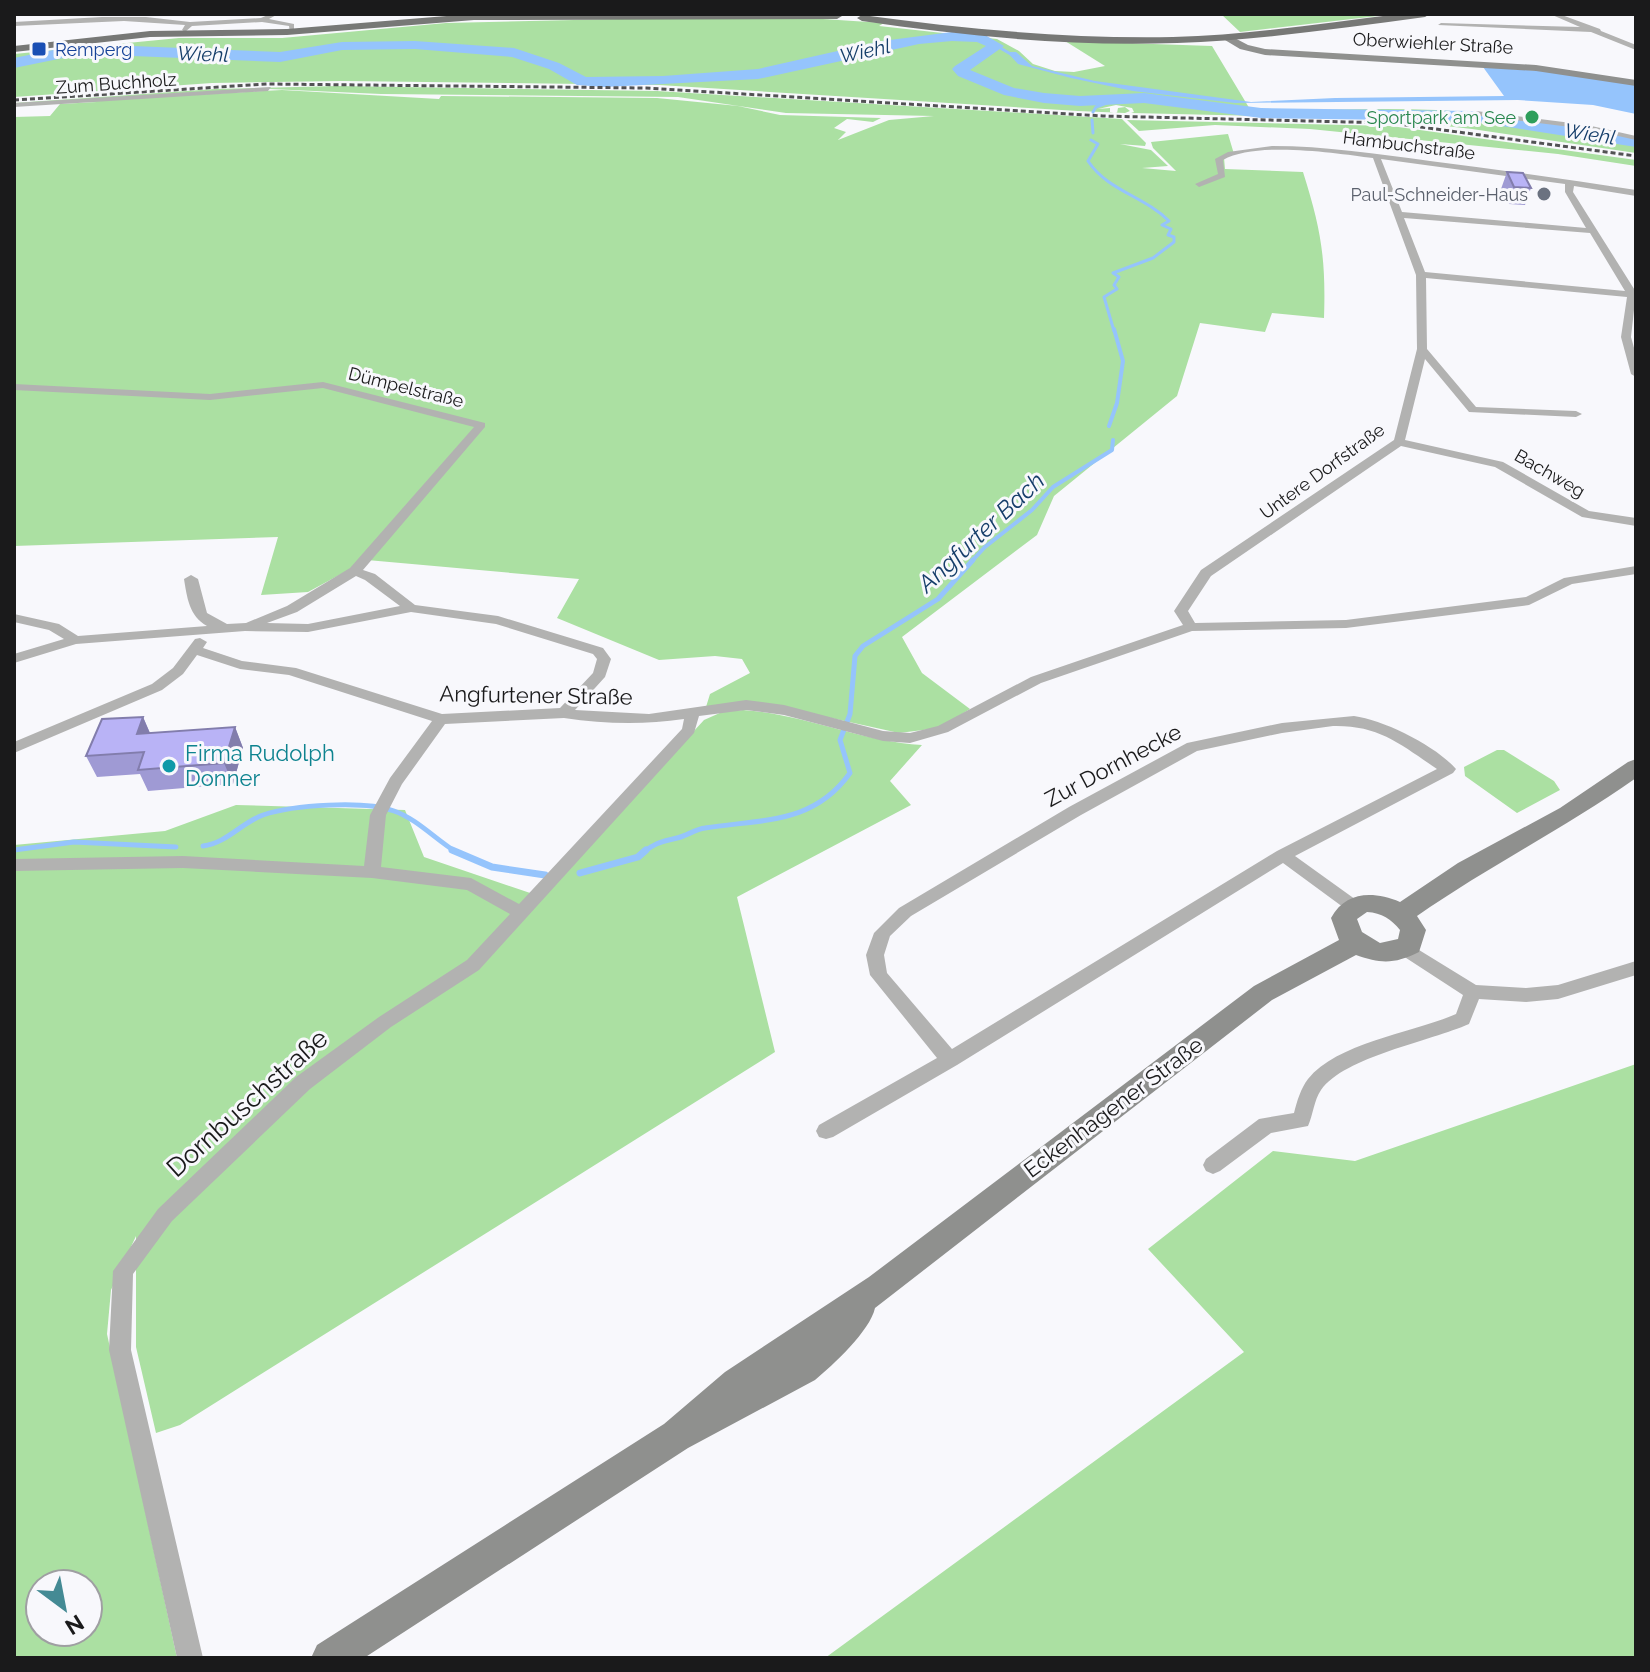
<svg xmlns="http://www.w3.org/2000/svg" width="1650" height="1672" font-family="Raleway,sans-serif">
<style>
.green{fill:#abe0a2;fill-rule:evenodd}
.water{fill:#95c4fc}
.lines{fill:none;stroke-linecap:round;stroke-linejoin:round}
.stream-far3{stroke:#95c4fc;stroke-width:3}
.stream-far2{stroke:#95c4fc;stroke-width:4}
.stream-far1{stroke:#95c4fc;stroke-width:5}
.stream{stroke:#95c4fc;stroke-width:7}
.river{fill:#95c4fc;fill-rule:evenodd}
.minor{fill:#b2b2b1;fill-rule:evenodd}
.secondary{fill:#8f908e;fill-rule:evenodd}
.primary{fill:#777876;fill-rule:evenodd}
.rail{stroke:#525254;stroke-width:3;stroke-dasharray:5 3;stroke-linecap:butt}
.wall{fill:#9f9ad4}
.shaded-wall{fill:#827dac}
.building{fill:#b9b3f6;stroke:#827dac;stroke-width:2}
.transit-dot{fill:#1a4fb4;stroke:#f8f8fc;stroke-width:3}
.leisure-dot{fill:#2e9e5b;stroke:#f8f8fc;stroke-width:3}
.worship-dot{fill:#6b7280;stroke:#f8f8fc;stroke-width:3}
.culture-dot{fill:#0f9aa8;stroke:#f8f8fc;stroke-width:3}
.labels{text-anchor:middle;dominant-baseline:central;stroke-width:6;stroke-linejoin:round;paint-order:stroke}
.far-street-label{font-size:18px;fill:#1a1a1b;stroke:#f8f8fc}
.far-transit-label{font-size:18px;fill:#164399;stroke:#f8f8fc;text-anchor:start}
.far-leisure-label{font-size:18px;fill:#27864d;stroke:#f8f8fc;text-anchor:end}
.far-worship-label{font-size:18px;fill:#5b616d;stroke:#f8f8fc;text-anchor:end}
.far-water-label{font-size:20px;font-style:italic;fill:#163e6a;stroke:#f8f8fc}
.street-label{font-size:22px;fill:#1a1a1b;stroke:#f8f8fc}
.culture-label{font-size:22px;fill:#0d838f;stroke:#f8f8fc;text-anchor:start}
.water-label{font-size:24px;font-style:italic;fill:#163e6a;stroke:#f8f8fc}
.near-street-label{font-size:26px;fill:#1a1a1b;stroke:#f8f8fc}
</style>
<rect width="100%" height="100%" fill="#f8f8fc"/>
<!-- green -->
<path class="green" d="M1221,14H1395L1240,32Z
M618,19H823L884,23L879,26L997,39L1019,51L1033,64L1055,71L1074,72L1105,66L1065,41L1212,46L1251,111C1312,111 1374,107 1436,110C1503,114 1571,125 1636,139V153L1472,129L1384,119L1131,113L1134,112L1132,108L1116,105L1098,109L1110,108V112L1117,113L1118,108L1125,107L1130,111L1125,113L1078,111L659,85L342,81L212,83L14,97V54L179,38H282L446,23Z
M338,86L657,91L1122,119L1146,143L1145,146L1120,144L1151,150L1168,166L1142,168L1176,171L1153,148L1151,142L1228,134L1234,154L1224,158L1225,169L1303,172C1321,229 1326,258 1324,318L1272,313L1265,332L1200,323L1177,396L1054,496L1037,535L902,637L922,673L970,709L939,728L899,733L795,710L706,707L710,694L750,673L742,659L715,656L659,660L557,618L579,579L367,560L308,592L261,595L278,537L14,546V117L50,116L60,104L97,102L14,103L215,89ZM270,89L381,94L678,97L786,113L934,116L889,120L838,140L846,132L834,128L847,119L873,122L881,118L780,115L738,106L657,98L441,96L439,99L282,90L189,95Z
M1127,120L1391,126L1636,160V166L1558,154L1310,129L1215,125L1139,131Z
M743,710C804,714 859,741 922,745L890,781L911,805L737,897L775,1052L180,1425L156,1433L136,1347V1236L111,1290L107,1334L177,1658H14V845L165,831L236,805L405,810L424,857L542,897L704,720L722,712ZM40,1584H88V1632H40Z
M1497,750H1504L1554,781L1560,790L1517,813L1465,776L1464,767Z
M1636,1064V1658H825L1244,1352L1148,1249L1273,1151L1355,1161Z"/>
<!-- water -->
<path class="water" d="M1007,52H1016L1032,66L1095,81L1251,102L1335,98L1504,96L1483,67L1557,72L1636,85V114L1593,105L1518,100L1235,103L1133,91L1071,78L1018,64Z"/>
<g class="lines">
<!-- stream-far3 -->
<path class="stream-far3" d="M997,46L1014,56
M1093,112L1096,107L1112,101
M1092,120L1093,133
M1091,140L1098,144L1088,161C1108,191 1144,196 1169,221L1162,225L1171,229L1168,235L1174,237V242L1153,258L1113,273L1119,277L1114,285L1117,289L1104,297L1114,331"/>
<!-- stream-far2 -->
<path class="stream-far2" d="M1109,426L1117,403L1123,361L1114,329
M971,562L985,547L1032,510L1053,487L1112,450L1113,440"/>
<!-- stream-far1 -->
<path class="stream-far1" d="M203,846C227,843 241,823 263,815C293,805 364,800 394,811C417,819 435,839 456,852
M14,850L74,842L176,847
M644,852C656,842 662,842 677,838C687,836 695,829 705,828C761,819 813,825 850,773L840,740L850,714L855,656L863,646L938,599L973,560"/>
<!-- stream -->
<path class="stream" d="M452,850L492,867L545,875
M580,873L638,857L646,850"/>
<!-- river -->
<path class="river" d="M952,32L985,35L1004,46L970,70L1014,88L1044,93L1080,96L1144,93L1261,108L1470,111L1636,137V147L1470,121L1261,118L1144,103L1080,106L1044,103L1004,95L958,76L952,69L955,66L986,46L977,42L952,41L919,44L758,79L605,87L577,85L549,69L512,57L415,49L342,50L280,62L83,54L14,68V58L83,44L280,52L342,42L415,41L514,48L559,63L586,77L663,76L758,69L882,41Z"/>
<!-- minor -->
<path class="minor" d="M270,14H278L269,19L294,24V33H290L289,26L262,22L192,26L185,32L182,30L185,25L124,21L14,26V22L102,17H146L190,22L261,18Z
M1550,14H1559L1600,29L1601,31L1636,45V50L1591,32L1438,25L1441,23L1580,27Z
M271,87L268,91L14,107V103Z
M1476,111L1587,125L1636,136V140L1587,129L1473,115Z
M1272,146C1325,146 1378,154 1430,161C1500,170 1568,179 1636,190V196L1574,186L1573,192L1636,292L1631,337L1636,355V377L1631,374L1621,337L1627,297L1426,278L1427,349L1476,407L1576,411L1582,414L1576,417L1469,412L1425,359L1405,440L1503,462L1589,511L1636,518V526L1582,517L1495,467L1401,446L1211,576L1188,611L1195,623L1346,620L1526,597L1564,578L1636,566V574L1572,584L1529,605L1346,628L1192,631L1041,683L948,732L910,743L883,741L784,715L746,710L699,716L694,733L479,970L391,1027L310,1089L172,1221L133,1274L131,1350L203,1658H177L109,1350L113,1271L158,1209L296,1077L379,1017L467,960L510,914L467,890L372,878L183,868L14,871V859L183,856L364,866L370,815L390,778L432,721L289,675L240,669L197,655L183,674L162,690L14,753V742L152,684L173,668L195,639L200,638L207,642L203,648L242,661L296,668L442,714L560,708L593,673L597,659L593,654L496,624L411,612L308,632L245,631L76,644L14,663V654L64,639L49,630L14,622V614L59,624L78,636L207,626C189,616 187,597 184,579L191,575L198,579L207,613L227,624L246,623L287,606L350,568L474,427L323,388L210,400L14,390V384L210,394L323,382L485,423V427L363,570L375,574L415,605L498,616L603,648L611,659L605,677L575,710L649,714L746,700L784,705L883,731L910,733L938,726L1031,677L1183,625L1174,611L1201,570L1394,440L1417,349L1416,275L1373,158C1335,153 1257,141 1223,160L1225,177L1199,187L1195,184L1218,174L1215,159L1228,152ZM1381,159L1565,184V192L1586,228L1402,212ZM1404,218L1590,233L1625,291L1425,272ZM356,576L365,580L400,606L308,624L267,623L297,612ZM564,718C605,724 643,725 684,719L682,729L519,904L471,878L381,867L386,815L402,784L445,724Z
M1354,716C1384,720 1436,746 1456,769L1453,773L1295,856L1359,902L1361,906L1359,910H1347L1283,863L957,1065L833,1137L826,1139L819,1137L816,1131L819,1125L937,1058L870,975L866,955L874,933L899,908L1069,807L1187,743L1282,723ZM1333,726C1379,725 1400,744 1437,769L1277,851L952,1049L887,973L884,955L890,936L911,916L1081,815L1197,751L1282,733Z
M1406,942L1476,985L1526,988L1558,985L1636,961V975L1558,999L1526,1002L1479,999L1469,1024C1431,1041 1344,1057 1321,1090C1314,1100 1313,1115 1308,1126L1271,1133L1220,1171L1213,1174L1206,1171L1203,1165L1206,1159L1259,1119L1294,1113C1297,1101 1301,1088 1308,1079C1338,1042 1413,1033 1456,1014L1463,995L1400,954L1397,949L1400,944Z"/>
<!-- secondary -->
<path class="secondary" d="M1229,35L1248,45L1265,49L1536,65L1636,80V86L1536,71L1265,55L1240,49L1225,40L1224,38Z
M1636,759V778C1565,828 1489,866 1417,916L1426,930L1419,952C1395,964 1381,964 1356,955L1272,1000L875,1308C870,1331 833,1365 815,1380L688,1448L364,1658H311L317,1645L664,1424L725,1372L869,1277L1254,986L1339,940L1331,918C1346,891 1373,891 1400,902L1458,863L1560,808L1628,762ZM1367,912C1382,913 1391,919 1400,930L1398,939L1380,943L1362,932L1357,919Z"/>
<!-- primary -->
<path class="primary" d="M471,14L842,16L837,19L474,20L287,35L150,37L14,52V46L150,31L287,29Z
M1399,14H1430L1425,17C1343,28 1260,40 1177,43C1071,47 966,36 862,21L857,18L862,15C965,29 1069,39 1173,37C1249,35 1324,23 1399,14Z"/>
<!-- rail -->
<path class="rail" d="M14,100L267,84L646,88L1103,116L1391,123L1636,156"/>
</g>
<!-- wall -->
<path class="wall" d="M1507,172L1531,188L1525,205L1509,204L1501,189Z
M143,717L150,733L235,727L243,748L233,784L148,791L140,774L97,777L86,756Z"/>
<!-- shaded-wall -->
<path class="shaded-wall" d="M143,717L152,738L137,734Z
M235,727L243,748L233,784L224,763Z"/>
<!-- building -->
<path class="building" d="M1507,172L1523,173L1531,188L1514,187Z
M143,717L137,734L235,727L224,763L138,770L144,752L86,756L102,719Z"/>
<!-- markers -->
<rect class="transit-dot" x="31" y="41" width="16" height="16" rx="4"/>
<circle class="leisure-dot" cx="1532" cy="117" r="8"/>
<circle class="worship-dot" cx="1544" cy="194" r="8"/>
<circle class="culture-dot" cx="169" cy="766" r="8"/>
<g class="labels">
<!-- far-street labels -->
<g class="far-street-label">
<text transform="translate(1433 43) rotate(3)">Oberwiehler Straße</text>
<text transform="translate(116 83) rotate(-4)">Zum Buchholz</text>
<text transform="translate(1409 145) rotate(7)">Hambuchstraße</text>
<text transform="translate(406 387) rotate(14)">Dümpelstraße</text>
<text transform="translate(1322 471) rotate(-36)">Untere Dorfstraße</text>
<text transform="translate(1550 473) rotate(30)">Bachweg</text>
</g>
<!-- far-transit labels -->
<g class="far-transit-label">
<text x="55" y="49">Remperg</text>
</g>
<!-- far-leisure labels -->
<g class="far-leisure-label">
<text x="1516" y="117">Sportpark am See</text>
</g>
<!-- far-worship labels -->
<g class="far-worship-label">
<text x="1528" y="194">Paul-Schneider-Haus</text>
</g>
<!-- far-water labels -->
<g class="far-water-label">
<text transform="translate(865 51) rotate(-12)">Wiehl</text>
<text transform="translate(203 54) rotate(2)">Wiehl</text>
<text transform="translate(1590 134) rotate(9)">Wiehl</text>
</g>
<!-- street labels -->
<g class="street-label">
<text transform="translate(536 695) rotate(1)">Angfurtener Straße</text>
<text transform="translate(1113 765) rotate(-28)">Zur Dornhecke</text>
<text transform="translate(1113 1107) rotate(-37)">Eckenhagener Straße</text>
</g>
<!-- culture labels -->
<g class="culture-label">
<text x="185" y="753">Firma Rudolph<tspan x="185" dy="25">Donner</tspan></text>
</g>
<!-- water labels -->
<g class="water-label">
<text transform="translate(981 532) rotate(-43)">Angfurter Bach</text>
</g>
<!-- near-street labels -->
<g class="near-street-label">
<text transform="translate(247 1103) rotate(-42)">Dornbuschstraße</text>
</g>
</g>
<!-- border -->
<rect width="1650" height="1672" fill="none" stroke="#1a1a1b" stroke-width="32"/>
<!-- north arrow -->
<g transform="translate(64 1608) rotate(148)"><circle r="38" fill="#f8f8fc" stroke="#9f9fa2" stroke-width="2"/>
<path d="M0-6L14 30L0 20L-14 30Z" fill="#448a94"/>
<text y="-12" font-size="22" font-weight="bold" text-anchor="middle" fill="#1a1a1b">N</text>
</g>
</svg>
